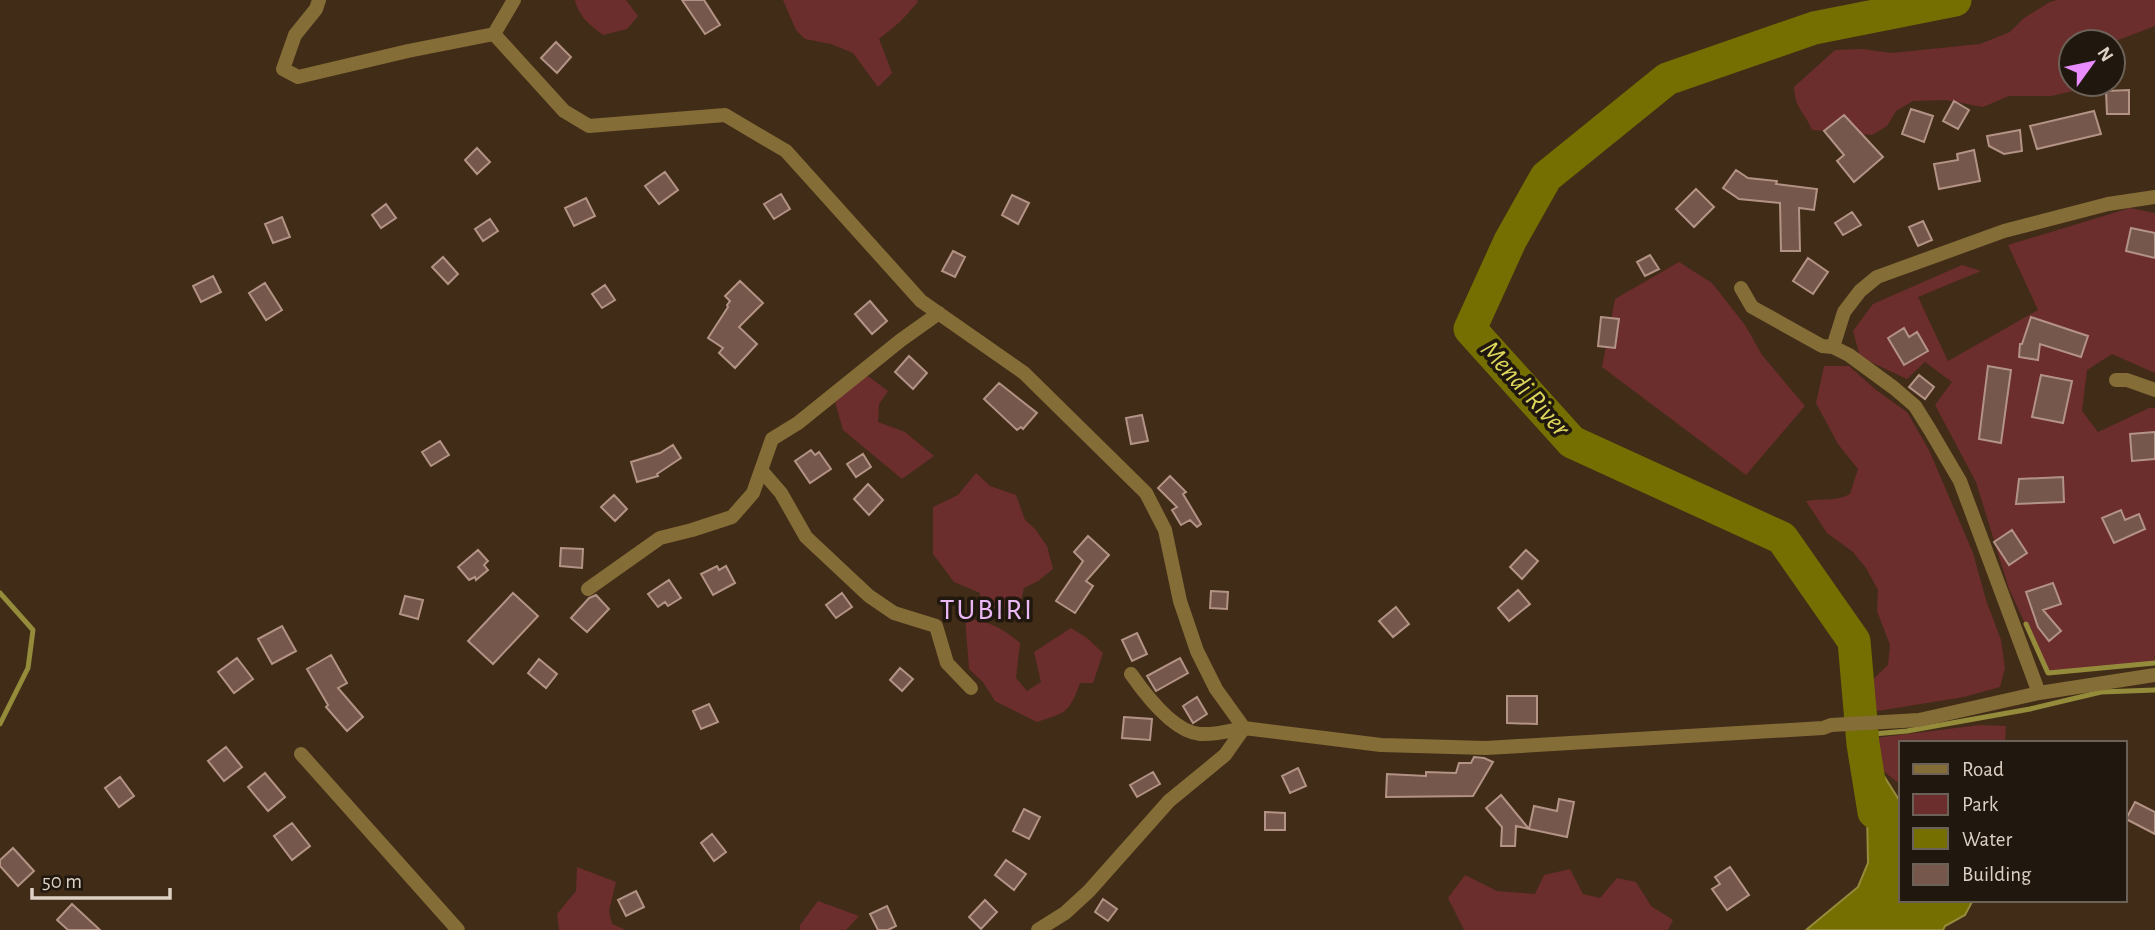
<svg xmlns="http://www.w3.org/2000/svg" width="2155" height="930" font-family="'Alegreya Sans',sans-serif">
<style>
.green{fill:#6c2d2d}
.water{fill:#746f00;stroke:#948c3b;stroke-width:2}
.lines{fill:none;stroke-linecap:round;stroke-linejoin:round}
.stream{stroke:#948c3b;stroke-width:5}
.river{stroke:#746f00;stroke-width:33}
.building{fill:#75584b;stroke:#b39385;stroke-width:2}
.street{stroke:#856d37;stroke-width:14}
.labels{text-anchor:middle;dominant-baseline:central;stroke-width:7;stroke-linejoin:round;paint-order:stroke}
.water-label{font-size:28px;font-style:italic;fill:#ddd75c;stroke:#20170e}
.quarter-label{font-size:30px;letter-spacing:2px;fill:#ebb8f6;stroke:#20170e}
</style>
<rect width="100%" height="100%" fill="#412c18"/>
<!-- green -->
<path class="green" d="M575,0H626L638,16L627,29L603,35C591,26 578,16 575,0Z
M783,0H917L918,2L900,22L879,39L892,73L878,87L853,53L831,44L805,39L796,30Z
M2057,0H2155V26L2113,42H2071V84H2088L2086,88L2051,96H2009L1983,107L1946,100L1913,101L1896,111L1887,126L1872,135L1812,130C1804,111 1795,109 1794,87L1835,50L1863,49L1891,53L1980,44L2010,32L2024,18L2050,2Z
M2130,208L2155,213V373L2112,354L2087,370L2082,411L2098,432L2149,408H2155V663L2048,673L2009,589L1976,482L1935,405L1952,382L1925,362L1907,379L1860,357L1853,331L1873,304L1962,265L1981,271L1918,297L1948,361L2038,310L2008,245Z
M1679,262L1712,283L1745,325L1762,355L1805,406L1746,475L1602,367L1615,299Z
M1824,366H1849L1876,390L1907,412L1929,450L1973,553L1986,600L2001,640L2005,668L2000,687L1964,697L1871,712L1854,703L1867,685L1888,665L1890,645L1877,611L1878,590L1866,568L1853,552L1827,533L1806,501C1822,498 1836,502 1850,494L1858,469L1838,444L1816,403Z
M868,376L888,391L879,404L878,422L905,432L934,456L902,479L843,430L835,402L858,381Z
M976,473L990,486L1016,495L1025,520L1035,529L1047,546L1053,569L1038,581L1024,588L1019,609L979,608L980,593L954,582L933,554V507L958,495Z
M965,618C988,621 1003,628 1020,643L1016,678L1027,691L1041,682L1034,652L1071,628L1087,638L1103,653L1093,683H1080C1069,713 1067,712 1037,722L995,701L983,682L969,669Z
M1980,725L2006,726L2005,743H1901V785L1873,763L1867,739Z
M577,867L616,882L609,911L612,924L626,930H559L557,914L576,891Z
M1570,869L1583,894L1600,898L1617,878L1636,882L1651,906L1673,920L1668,930H1464L1448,898L1465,875L1497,891L1535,894L1544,875Z
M818,901L859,916L846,930H800V925Z"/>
<!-- water -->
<path class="water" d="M1852,760L1884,776L1901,803V900H1973L1965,915L1945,926L1943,930H1806L1858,887L1868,863L1867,812Z"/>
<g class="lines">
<!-- stream -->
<path class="stream" d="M0,593L33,630L28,668L0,724
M2026,624L2048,673L2155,663
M1862,735L1907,731L2030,709L2101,692L2155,690"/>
<!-- river -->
<path class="river" d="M1874,812L1863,744L1854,641L1782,538L1572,442L1470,329L1510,241L1546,177L1667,79L1814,28L1955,0"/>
</g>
<!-- building -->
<path class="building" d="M682,0H704L720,25L705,34Z
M556,42L571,57L557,73L541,58Z
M2129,90V114H2107L2106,91Z
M1954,101L1969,110L1958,129L1943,121Z
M1911,109L1933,116L1924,142L1902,134Z
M2094,111L2101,134L2037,149L2030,126Z
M1844,115L1883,157L1854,182L1837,161L1844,155L1824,131Z
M2020,130L2022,151L2004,154L1989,146L1987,136Z
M477,148L490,162L477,174L465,160Z
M1974,150L1980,181L1939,189L1934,164L1958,160L1957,154Z
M1736,170L1748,178L1777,181L1776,184L1817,189L1814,210L1799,208L1800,251H1781L1780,203L1739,199L1723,188Z
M665,172L678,190L659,204L645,186Z
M1696,189L1714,207L1694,227L1676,209Z
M781,194L790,209L774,219L764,204Z
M1012,195L1029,203L1018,224L1002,215Z
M586,198L595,216L574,226L565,208Z
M386,204L396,218L381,228L372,215Z
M1852,212L1861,225L1843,235L1835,223Z
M282,217L290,237L273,243L265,224Z
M490,219L498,231L483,241L475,229Z
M1923,221L1932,240L1918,246L1909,227Z
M2131,228L2155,233V258L2126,251Z
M953,251L965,257L955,277L942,271Z
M1650,255L1659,269L1645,276L1637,262Z
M443,257L458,274L448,284L432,267Z
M1808,258L1828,272L1813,294L1793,281Z
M213,276L221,292L201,302L193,286Z
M740,281L763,303L739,327L757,344L735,368L719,353L723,348L708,338L728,307L727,305L730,301L725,296Z
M265,283L282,310L266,320L249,293Z
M605,285L615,300L602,308L592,294Z
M870,301L887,321L872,334L855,314Z
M1601,317L1619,319L1615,348L1598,346Z
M2031,317L2088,336L2081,357L2040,344L2038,360L2019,357L2020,344H2022Z
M1904,328L1909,337L1917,332L1928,351L1904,365L1888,338Z
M909,356L927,373L913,389L895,372Z
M1988,366L2011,370L2001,443L1979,439Z
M1919,375L1934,387L1925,399L1909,387Z
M2041,375L2072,381L2063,423L2032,417Z
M999,383L1037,413L1023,429L1021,427L1017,430L984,399Z
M1142,415L1148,441L1131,444L1126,418Z
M2155,432V459L2132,461L2130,434Z
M440,441L449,455L431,466L422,452Z
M673,445L681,458L657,474L658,476L637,482L631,462L660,453Z
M811,450L815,455L819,452L831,469L810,483L795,461Z
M863,454L871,467L856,477L847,464Z
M1170,476L1186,492L1183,494L1201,524L1197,527L1190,520L1181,525L1172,510L1177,507L1158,488Z
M2063,477L2064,502L2016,504L2019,479Z
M868,484L883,500L869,515L854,499Z
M614,495L627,509L615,521L601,507Z
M2121,510L2125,520L2139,514L2145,529L2114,543L2102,518Z
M2012,530L2027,553L2009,565L1994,542Z
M1088,536L1109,555L1086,581L1093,586L1075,613L1056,601L1083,561L1074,552Z
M561,548L583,549L582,568L560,566Z
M478,550L488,561L484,565L488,570L476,580L475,577L469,580L458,567Z
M1526,550L1538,561L1522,579L1510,567Z
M717,566L719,570L726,566L735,583L713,595L701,574Z
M669,580L681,598L668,606L665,602L658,607L648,594Z
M2053,583L2061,604L2043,610L2061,631L2049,641L2038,627L2026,592Z
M1518,590L1530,604L1509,621L1498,608Z
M1211,591L1228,592L1227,609L1210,608Z
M513,593L538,616L493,664L468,641Z
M842,593L852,607L836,618L826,605Z
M596,595L609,609L587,632L571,618L589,598Z
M405,596L423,600L418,619L400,614Z
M1396,607L1409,624L1393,637L1379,621Z
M282,626L296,651L272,664L258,639Z
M1137,633L1147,654L1132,661L1122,640Z
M331,655L347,683L338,688L363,717L347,731L326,707L328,705L307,669Z
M237,658L253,679L234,693L218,672Z
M1180,658L1188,673L1156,691L1147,676Z
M539,659L557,674L546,688L528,673Z
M900,668L913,679L902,691L890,680Z
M1507,696H1537V724L1507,723Z
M1197,697L1207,714L1193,723L1183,706Z
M709,704L718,722L701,729L693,711Z
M1124,717L1152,719L1150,740L1122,738Z
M226,747L242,767L224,781L208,761Z
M1474,757L1484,758L1493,762L1473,796L1386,797L1387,774L1426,776V772L1456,773L1459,763H1471Z
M1298,768L1306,786L1290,793L1282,776Z
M1153,772L1160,784L1137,797L1130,785Z
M265,773L285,797L268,811L248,787Z
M120,777L134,796L119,807L105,788Z
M1501,795L1529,829L1516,826L1515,846H1501L1502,827L1486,808Z
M1559,799L1574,802L1567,837L1529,829L1534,806L1557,811Z
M2135,802L2155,812V834L2126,819Z
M1024,809L1040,817L1029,839L1013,831Z
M1265,812L1285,813V830H1265Z
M292,823L310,846L292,860L274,836Z
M712,834L726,852L714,861L701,843Z
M13,848L34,871L18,886L0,866V860Z
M1006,860L1026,874L1014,890L995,875Z
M1730,867L1749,895L1727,910L1712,889L1720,884L1715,877Z
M636,891L644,907L626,916L618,900Z
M1103,899L1117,909L1108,921L1095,912Z
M985,900L997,912L981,929L969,917Z
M72,904L100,930H68L57,920Z
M887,906L896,926L888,930H878L870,914Z"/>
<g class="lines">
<!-- street -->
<path class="street" d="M319,0L316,9L295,35L283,69L298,77L408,51L494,34
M514,0L494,34L564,111L589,126L725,115L786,151L921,301L1024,373L1146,493L1165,530L1180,601L1197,651L1216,689L1244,728C1229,731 1215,735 1200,734C1174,732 1145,694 1131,674
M1741,288L1752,307L1822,346L1833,347L1849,355L1894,388L1915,406L1930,430L1960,481L2039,693
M1833,347L1844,312L1860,291L1877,277L2004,231L2108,204L2155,197
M2116,380H2127L2155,390
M761,470L781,493L806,537L869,596L894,613L936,626L947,663L971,688
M588,589L660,538L692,530L732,517L753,493L772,439L798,423L901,340L939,313
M301,754L458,930
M1038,930L1065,913L1089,891L1169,801L1225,755L1244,728L1381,745L1486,748L1823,728L1831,725L1919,720L2039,693L2155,675"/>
</g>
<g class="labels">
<!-- water labels -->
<g class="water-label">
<text transform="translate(1525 389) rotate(48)">Mendi River</text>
</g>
<!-- quarter labels -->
<g class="quarter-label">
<text x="987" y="610">TUBIRI</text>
</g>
</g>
<!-- legend -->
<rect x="1899" y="741" width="228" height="161" fill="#20170e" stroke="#6c6157" stroke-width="2"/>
<rect x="1913" y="764" width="35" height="10" fill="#856d37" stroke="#6c6157" stroke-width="2"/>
<text x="1962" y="776" font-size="21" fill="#ddd0c4">Road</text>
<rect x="1913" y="794" width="35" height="21" fill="#6c2d2d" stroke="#6c6157" stroke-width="2"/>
<text x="1962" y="811" font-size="21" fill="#ddd0c4">Park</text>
<rect x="1913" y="828" width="35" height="21" fill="#746f00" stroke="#6c6157" stroke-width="2"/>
<text x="1962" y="846" font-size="21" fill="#ddd0c4">Water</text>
<rect x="1913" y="864" width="35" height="21" fill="#75584b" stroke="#6c6157" stroke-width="2"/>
<text x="1962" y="881" font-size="21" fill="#ddd0c4">Building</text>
<!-- north arrow -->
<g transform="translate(2092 63) rotate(57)"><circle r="33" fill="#20170e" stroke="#6c6157" stroke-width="2"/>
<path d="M0-5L12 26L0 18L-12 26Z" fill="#e98dfe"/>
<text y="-10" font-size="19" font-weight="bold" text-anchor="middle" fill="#ddd0c4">N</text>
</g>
<!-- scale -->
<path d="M32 888v10h138v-10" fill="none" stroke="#ddd0c4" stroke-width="3.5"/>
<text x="42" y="888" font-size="21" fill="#ddd0c4" stroke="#20170e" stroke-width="5" paint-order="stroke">50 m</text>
</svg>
